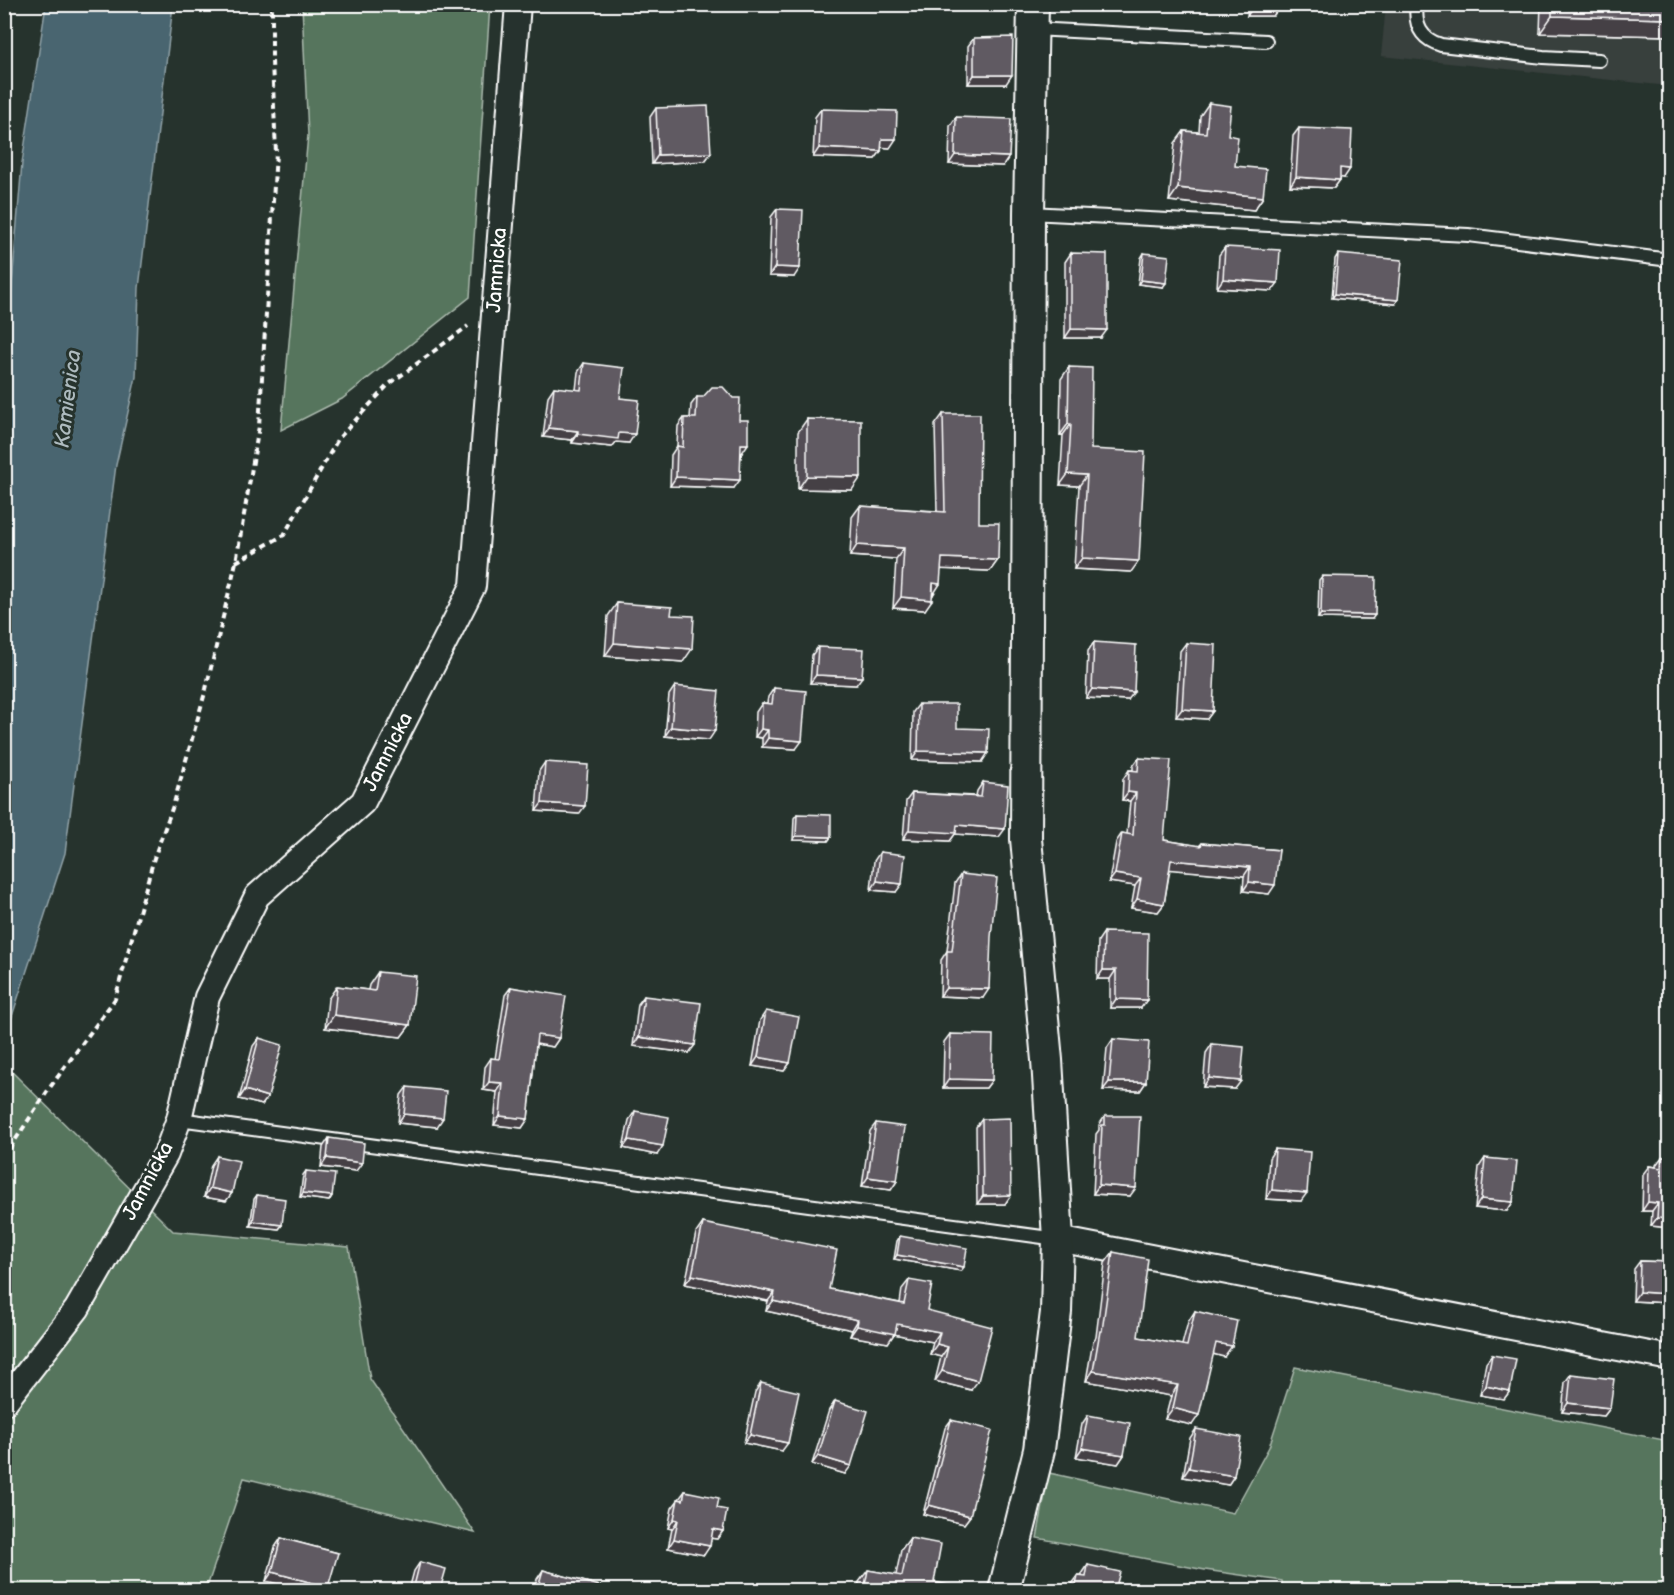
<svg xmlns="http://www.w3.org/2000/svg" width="1674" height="1595" font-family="'Balsamiq Sans',sans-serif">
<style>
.built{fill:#383f3d}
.green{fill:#57755d;stroke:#abbaae;stroke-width:1.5}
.water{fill:#49656f;stroke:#92a3a9;stroke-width:1.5}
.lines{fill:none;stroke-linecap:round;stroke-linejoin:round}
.service-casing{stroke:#fff;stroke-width:16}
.minor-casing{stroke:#fff;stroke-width:28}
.tertiary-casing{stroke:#fff;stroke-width:34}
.path{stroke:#fff;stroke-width:4;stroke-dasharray:6 4.5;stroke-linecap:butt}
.service{stroke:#26332d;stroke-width:12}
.minor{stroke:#26332d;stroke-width:24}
.tertiary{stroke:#26332d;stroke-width:30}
.wall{fill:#534d54;stroke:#fff;stroke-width:1.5}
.shaded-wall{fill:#443f45;stroke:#fff;stroke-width:1.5}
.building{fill:#615a62;stroke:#fff;stroke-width:1.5}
.labels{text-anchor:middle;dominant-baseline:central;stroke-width:6;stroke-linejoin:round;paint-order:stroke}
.street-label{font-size:20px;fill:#fff;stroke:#26332d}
.water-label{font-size:21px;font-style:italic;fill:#adbabe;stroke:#26332d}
</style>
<rect width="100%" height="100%" fill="#26332d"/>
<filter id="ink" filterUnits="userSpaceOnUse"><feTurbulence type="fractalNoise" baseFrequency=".0167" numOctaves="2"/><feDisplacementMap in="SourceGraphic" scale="12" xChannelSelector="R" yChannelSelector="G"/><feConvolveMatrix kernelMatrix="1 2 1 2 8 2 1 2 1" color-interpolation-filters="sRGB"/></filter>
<g filter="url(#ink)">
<!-- built -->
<path class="built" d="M1386,5H1669V86L1381,56Z"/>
<!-- green -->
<path class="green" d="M302,5H490L470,297L342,399L281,430L308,135Z
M4,1064L173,1231L349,1247L370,1379L475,1533L244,1478L206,1590H5Z
M1295,1367L1669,1441V1590H1283L1282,1581L1205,1570L1037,1538L1049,1473L1233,1513L1269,1447Z"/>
<!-- water -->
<path class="water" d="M46,5H173L139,288L136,377L116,465L65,853L5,1038L4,381L22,163Z"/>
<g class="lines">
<defs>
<path id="service" d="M1417,4C1414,25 1421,39 1441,45L1543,57L1599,60
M1033,29L1266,41
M1029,213L1468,235L1670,260
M179,1119L1057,1239"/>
<path id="minor" d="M1058,1239L1670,1358
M4,1403L77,1309L166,1154L179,1119L207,997L257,896L363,802L473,586L518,4"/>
<path id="tertiary" d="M1004,1590L1039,1450L1056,1312L1058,1239L1047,1060L1026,839L1029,213L1033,4"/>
</defs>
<!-- service casing -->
<use href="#service" class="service-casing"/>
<!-- minor casing -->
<use href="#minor" class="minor-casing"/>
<!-- tertiary casing -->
<use href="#tertiary" class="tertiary-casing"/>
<!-- path -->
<path class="path" d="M236,562L284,535L338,439L388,385L468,326
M4,1157L51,1086L115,999L154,858L174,803L206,689L236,562L259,426L276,153L272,61V4"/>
<!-- service -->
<use href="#service" class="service"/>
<!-- minor -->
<use href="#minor" class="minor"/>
<!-- tertiary -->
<use href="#tertiary" class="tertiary"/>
</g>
<!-- wall -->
<path class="wall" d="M1248,4H1279V8L1273,16H1247Z
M1541,4H1670V36L1540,33Z
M974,38L1006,84H968V46Z
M1209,103L1228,135L1235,166L1263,197L1254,210L1169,201L1175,143L1184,131L1199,132L1200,116Z
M656,108L711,153L705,161L652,164L650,117Z
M821,109L890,148L881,147V151L875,159L813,157L815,117Z
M956,117L1003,166L949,164L950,126Z
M1299,128L1344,178L1340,177V180L1334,188L1290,186L1293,136Z
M777,209L794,277L769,276L771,217Z
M1225,247L1272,291L1217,288L1219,255Z
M1071,253L1101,338H1065V262Z
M1144,253L1163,287L1138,284L1141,258Z
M1338,254L1395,304L1332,298L1335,259Z
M584,363L620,398L629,443L616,442L612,447L572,443V440L543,437L548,396L554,387L576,390L578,372Z
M1069,367L1091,449L1131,572L1074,569L1079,486L1060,485L1063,435H1060L1061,379Z
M697,397L739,420L742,453L734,488L670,486L671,455L677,446L678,426L684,418H690L691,405Z
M943,414L979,523L998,560L990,571L941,569L933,595L925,610L893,608L896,559L850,556L852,517L860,506L937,511L935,425Z
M807,419L852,490L798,489V432Z
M1322,576L1372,619L1318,618L1319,580Z
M617,603L671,615L683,662L605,656L608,616Z
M1094,642L1128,700L1086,698L1088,651Z
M1186,643L1213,711L1207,719L1176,717L1180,651Z
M818,647L856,685L810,683L812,655Z
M675,686L709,740L665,736L669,695Z
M774,688L796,749L762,747V738L755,737L756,712L762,703H767L768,697Z
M919,704L982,762L912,760L913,712Z
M1139,758L1164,840L1199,846L1202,843L1279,850L1269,894L1243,891L1244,876L1170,869L1164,904L1158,912L1131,908L1135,886L1109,882L1116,842L1122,833L1127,834L1130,801L1122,800L1123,779L1129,770H1133V766Z
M545,762L579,814L536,811L539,771Z
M983,782L999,837L955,834L950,841L903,839L906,801L912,793L976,796L977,791Z
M797,814L831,837L828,841L793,840L794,818Z
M880,852L896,892L871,890L874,861Z
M961,874L983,998L940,996L941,960L947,951L955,883Z
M1104,932L1141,1008H1110V979H1097L1098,941Z
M378,972L410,1025L401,1037L325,1028L328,999L337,986L368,990L369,985Z
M511,987L559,1038L553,1047L536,1044L528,1119L522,1128L494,1125L497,1092L483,1090L485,1067L491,1058L495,1059L505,995Z
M644,996L689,1053L633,1046L638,1004Z
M766,1011L790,1063L784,1071L752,1066L760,1020Z
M950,1034L992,1080L986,1088H943L944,1042Z
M259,1038L268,1097L262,1105L239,1099L253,1046Z
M1113,1039L1146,1082L1140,1091L1103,1090L1107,1048Z
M1212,1044L1235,1089L1203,1087L1206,1053Z
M407,1087L437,1127L398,1123L401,1095Z
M635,1111L657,1155L623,1148L629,1120Z
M1105,1116L1130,1196L1093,1194L1096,1134L1099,1130V1125Z
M982,1119L1011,1195L1005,1204H977L976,1127Z
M876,1123L897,1181L891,1190L862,1186L870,1131Z
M329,1138L356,1171L321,1167L323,1147Z
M1275,1149L1301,1201L1266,1199L1269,1158Z
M217,1156L232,1193L226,1201L204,1197L211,1165Z
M1662,1157L1670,1228L1651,1226L1652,1211H1642L1643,1174L1649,1166L1656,1167V1165Z
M1485,1158L1513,1202L1507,1211L1475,1208L1479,1167Z
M306,1171L332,1196L329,1201L300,1197L303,1175Z
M257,1195L282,1225L279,1229L250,1226L254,1199Z
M703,1223L829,1289L900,1303L902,1289L909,1280L927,1310L971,1390L935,1381L941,1357L930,1354L933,1342L894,1334L888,1343L850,1336L852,1330L766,1311L768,1301L685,1284L696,1233Z
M900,1236L961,1271L894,1259L897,1241Z
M1113,1252L1138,1337L1182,1345L1188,1322L1195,1311L1224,1357L1213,1354L1192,1425L1165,1419L1171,1396L1086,1381L1093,1341L1096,1337L1105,1263Z
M1640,1261L1670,1262V1303L1633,1301L1634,1269Z
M1492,1355L1510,1391L1504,1399L1480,1395L1486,1363Z
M1571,1374L1610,1408L1604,1416L1562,1412L1565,1382Z
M761,1383L782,1451L744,1443L755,1392Z
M835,1401L845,1474L812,1464L829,1410Z
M1088,1415L1124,1455L1118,1464L1076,1457L1082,1424Z
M951,1420L970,1516L964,1524L923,1514L945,1428Z
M1196,1429L1234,1476L1228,1485L1183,1477L1190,1438Z
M685,1491L717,1508L723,1531L717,1539L711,1538L704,1555L668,1548L672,1529L668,1528L672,1508Z
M281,1538L338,1553L266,1581L275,1547Z
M910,1538L934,1582L959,1590H858L859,1582L868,1570L896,1575L901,1550Z
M420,1562L440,1590H409L414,1571Z
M1088,1565L1115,1590H1071L1072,1584L1078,1576H1082V1574Z
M543,1570L614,1590H534L537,1579Z"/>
<!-- shaded-wall -->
<path class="shaded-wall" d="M1152,4H1186L1184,7H1150Z
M1253,7L1279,8L1273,16H1247Z
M1552,16L1670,19V36L1540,33Z
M974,75H1012L1006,84H968Z
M882,139H896L890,148L876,147Z
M819,148L881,151L875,159L813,157Z
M711,153L705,161L652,164L658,155Z
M955,155L1009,157L1003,166L949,164Z
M1340,168L1350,169L1344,178L1334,177Z
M1296,177L1340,180L1334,188L1290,186Z
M1178,188L1263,197L1254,210L1169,201Z
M775,267L800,268L794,277L769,276Z
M1223,279L1278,283L1272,291L1217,288Z
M1141,280L1166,283L1163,287L1138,284Z
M1335,294L1398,300L1395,304L1332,298Z
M1071,329L1107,330L1101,338H1065Z
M1068,424H1071L1063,435H1060Z
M549,428L578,431L572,440L543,437Z
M619,433L635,434L629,443L616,442L612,447L572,443L578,434Z
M741,444H748L742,453L735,452Z
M1068,474L1087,475L1079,486L1060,485Z
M807,476L861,477L852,490L798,489Z
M676,477L740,480L734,488L670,486Z
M857,545L904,548L896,559L850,556Z
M942,558L998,560L990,571L934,569Z
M1082,558L1139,561L1131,572L1074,569Z
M933,583L940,584L933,595Z
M901,597L932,600L925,610L893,608Z
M1321,614L1375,615L1372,619L1318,618Z
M614,643L692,649L683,662L605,656Z
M816,675L862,677L856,685L810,683Z
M1092,689L1134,692L1128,700L1086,698Z
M1182,709L1213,711L1207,719L1176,717Z
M671,727L715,731L709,740L665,736Z
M761,729L768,730L762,738L755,737Z
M768,738L802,741L796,749L762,747Z
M918,751L988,753L982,762L912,760Z
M1128,792L1136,793L1130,801L1122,800Z
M542,803L585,806L579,814L536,811Z
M957,825L1005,829L999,837L955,834L950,841L903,839L909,830Z
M796,836L831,837L828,841L793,840Z
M1171,860L1250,867L1244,876L1165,869Z
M1115,874L1141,878L1135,886L1109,882Z
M877,881L902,884L896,892L871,890Z
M1249,882L1275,885L1269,894L1243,891Z
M1137,899L1164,904L1158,912L1131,908Z
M1103,970H1116L1110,979H1097Z
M946,988L989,989L983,998L940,996Z
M1116,999L1147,1000L1141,1008H1110Z
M334,1015L410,1025L401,1037L325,1028Z
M537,1035L559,1038L553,1047L531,1043Z
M639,1037L695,1045L689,1053L633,1046Z
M758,1057L790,1063L784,1071L752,1066Z
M1209,1078L1241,1081L1235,1089L1203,1087Z
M949,1079L992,1080L986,1088H943Z
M489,1082L503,1083L497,1092L483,1090Z
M1109,1082H1146L1140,1091L1103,1090Z
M245,1090L268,1097L262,1105L239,1099Z
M404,1114L443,1118L437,1127L398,1123Z
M500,1116L528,1119L522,1128L494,1125Z
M629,1140L663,1146L657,1155L623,1148Z
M327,1158L362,1163L356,1171L321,1167Z
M868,1177L897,1181L891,1190L862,1186Z
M1099,1185L1136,1188L1130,1196L1093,1194Z
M210,1188L232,1193L226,1201L204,1197Z
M1272,1190L1307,1193L1301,1201L1266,1199Z
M303,1193L332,1196L329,1201L300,1197Z
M1011,1195L1005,1204H977L983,1196Z
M1481,1199L1513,1202L1507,1211L1475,1208Z
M1648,1202L1658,1203L1652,1211H1642Z
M1657,1218L1670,1219V1228L1651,1226Z
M253,1221L282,1225L279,1229L250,1226Z
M897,1255L964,1267L961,1271L894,1259Z
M692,1275L775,1292L768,1301L685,1284Z
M1639,1292L1670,1294V1303L1633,1301Z
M773,1301L858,1320L852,1330L766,1311Z
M897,1324L940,1332L933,1342L894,1334L888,1343L850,1336L857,1326Z
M1216,1343L1232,1346L1224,1357L1209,1353Z
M937,1344L948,1347L941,1357L930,1354Z
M942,1371L978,1381L971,1390L935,1381Z
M1093,1371L1178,1385L1171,1396L1086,1381Z
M1486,1386L1510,1391L1504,1399L1480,1395Z
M1568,1403L1610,1408L1604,1416L1562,1412Z
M1173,1408L1199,1415L1192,1425L1165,1419Z
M750,1435L788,1443L782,1451L744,1443Z
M1082,1448L1124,1455L1118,1464L1076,1457Z
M818,1456L851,1466L845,1474L812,1464Z
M1189,1468L1234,1476L1228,1485L1183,1477Z
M929,1505L970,1516L964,1524L923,1514Z
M674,1519L678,1520L672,1529L668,1528Z
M713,1529L723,1531L717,1539L707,1538Z
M674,1539L710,1546L704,1555L668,1548Z
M272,1572L328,1587L326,1590H302L266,1581Z"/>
<!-- building -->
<path class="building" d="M1253,4H1279V8L1253,7Z
M1552,4H1670V19L1552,16Z
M1013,37L1012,75H974V38Z
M1209,103L1231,106L1228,135L1238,137L1235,166L1266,169L1263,197L1178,188L1184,131L1206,133Z
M708,106L711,153L658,155L656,108Z
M821,109L897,111L896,139H882L881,151L819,148Z
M956,117L1011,119L1009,157L955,155Z
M1299,128L1352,130L1350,169L1340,168V180L1296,177Z
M777,209L803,210L800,268L775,267Z
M1225,247L1280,250L1278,283L1223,279Z
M1071,253L1107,254V330L1071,329Z
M1144,253L1169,256L1166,283L1141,280Z
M1338,254L1402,260L1398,300L1335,294Z
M584,363L624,368L620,398L639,400L635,434L619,433L618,439L578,434V431L549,428L554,387L581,390Z
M1069,367L1092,368L1091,449L1145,452L1139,561L1082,558L1087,475L1068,474L1071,424H1068Z
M712,387H723L733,398H740L739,420H748V444H741L740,480L676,477L677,446L683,447L684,418H696L697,397H703Z
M943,414H980L979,523H999L998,560L942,558L940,584L933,583L932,600L901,597L904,548L857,545L860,506L945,512Z
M807,419L861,420V477L807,476Z
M1322,576L1376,577L1375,615L1321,614Z
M617,603L672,607L671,615L694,616L692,649L614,643Z
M1094,642L1136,645L1134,692L1092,689Z
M1186,643L1216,645L1213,711L1182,709Z
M818,647L864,649L862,677L816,675Z
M675,686L719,691L715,731L671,727Z
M774,688L806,691L802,741L768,738V730L761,729L762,703L772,704Z
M919,704H957V728L989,729L988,753L918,751Z
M1139,758L1171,760L1164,840L1201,846L1202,843L1279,850L1275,885L1249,882L1250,867L1171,860L1164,904L1137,899L1141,878L1115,874L1122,833L1133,835L1136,793L1128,792L1129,770L1138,771Z
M545,762L588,765L585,806L542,803Z
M983,782L1008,785L1005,829L957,825L956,833L909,830L912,793L981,797Z
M797,814L831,815V837L796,836Z
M880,852L905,855L902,884L877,881Z
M961,874L997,878L991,937L989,989L946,988L947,951H952Z
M1104,932L1148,933L1147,1000L1116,999V970H1103Z
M378,972L416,976L410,1025L334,1015L337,986L375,991Z
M511,987L566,996L559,1038L537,1035L528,1119L500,1116L503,1083L489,1082L491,1058L499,1059Z
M644,996L701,1003L695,1045L639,1037Z
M766,1011L799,1017L790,1063L758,1057Z
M950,1034L993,1035L992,1080L949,1079Z
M259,1038L282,1045L268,1097L245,1090Z
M1113,1039L1149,1042L1146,1082H1109Z
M1212,1044L1244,1047L1241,1081L1209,1078Z
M407,1087L446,1091L443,1118L404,1114Z
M635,1111L669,1117L663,1146L629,1140Z
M1105,1116H1140L1136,1188L1099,1185L1102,1125H1105Z
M1010,1118L1011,1195L983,1196L982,1119Z
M876,1123L905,1127L897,1181L868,1177Z
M329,1138L364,1143L362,1163L327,1158Z
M1275,1149L1310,1152L1307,1193L1272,1190Z
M217,1156L239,1161L232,1193L210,1188Z
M1662,1157H1670V1219L1657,1218L1658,1203L1648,1202L1649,1166L1661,1168Z
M1485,1158L1517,1161L1513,1202L1481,1199Z
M306,1171L335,1174L332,1196L303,1193Z
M257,1195L285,1199L282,1225L253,1221Z
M703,1223L837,1250L829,1289L904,1304L909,1280L932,1284L927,1310L992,1327L978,1381L942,1371L948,1347L937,1344L940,1332L897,1324L895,1334L857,1326L858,1320L773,1301L775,1292L692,1275Z
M900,1236L967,1248L964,1267L897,1255Z
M1113,1252L1148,1259L1138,1337L1187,1346L1195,1311L1237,1321L1232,1346L1216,1343L1199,1415L1173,1408L1178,1385L1093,1371L1100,1331H1102Z
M1640,1261L1670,1262V1294L1639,1292Z
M1492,1355L1516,1359L1510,1391L1486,1386Z
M1571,1374L1614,1379L1610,1408L1568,1403Z
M761,1383L799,1392L788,1443L750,1435Z
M835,1401L868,1411L851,1466L818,1456Z
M1088,1415L1130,1423L1124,1455L1082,1448Z
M951,1420L992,1430L970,1516L929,1505Z
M1196,1429L1241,1437L1234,1476L1189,1468Z
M685,1491L719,1498L717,1508L727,1510L723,1531L713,1529L710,1546L674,1539L678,1520L674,1519L678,1499L683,1500Z
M281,1538L338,1553L328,1587L272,1572Z
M910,1538L941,1544L934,1582L959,1587V1590H864L868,1570L902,1576Z
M420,1562L446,1569L440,1590H413Z
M1088,1565L1120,1572L1115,1590H1075L1078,1576L1086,1577Z
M543,1570L614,1590H537Z"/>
</g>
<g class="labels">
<!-- street labels -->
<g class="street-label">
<text transform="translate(497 270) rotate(-86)">Jamnicka</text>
<text transform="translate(388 752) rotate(-63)">Jamnicka</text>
<text transform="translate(148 1181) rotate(-62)">Jamnicka</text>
</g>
<!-- water labels -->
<g class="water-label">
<text transform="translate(68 399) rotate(-83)">Kamienica</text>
</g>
</g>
<!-- margin -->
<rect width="1674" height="1595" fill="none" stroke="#26332d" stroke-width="24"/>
<rect x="12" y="12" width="1650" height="1571" fill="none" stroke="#fff" stroke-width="2" filter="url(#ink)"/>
</svg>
